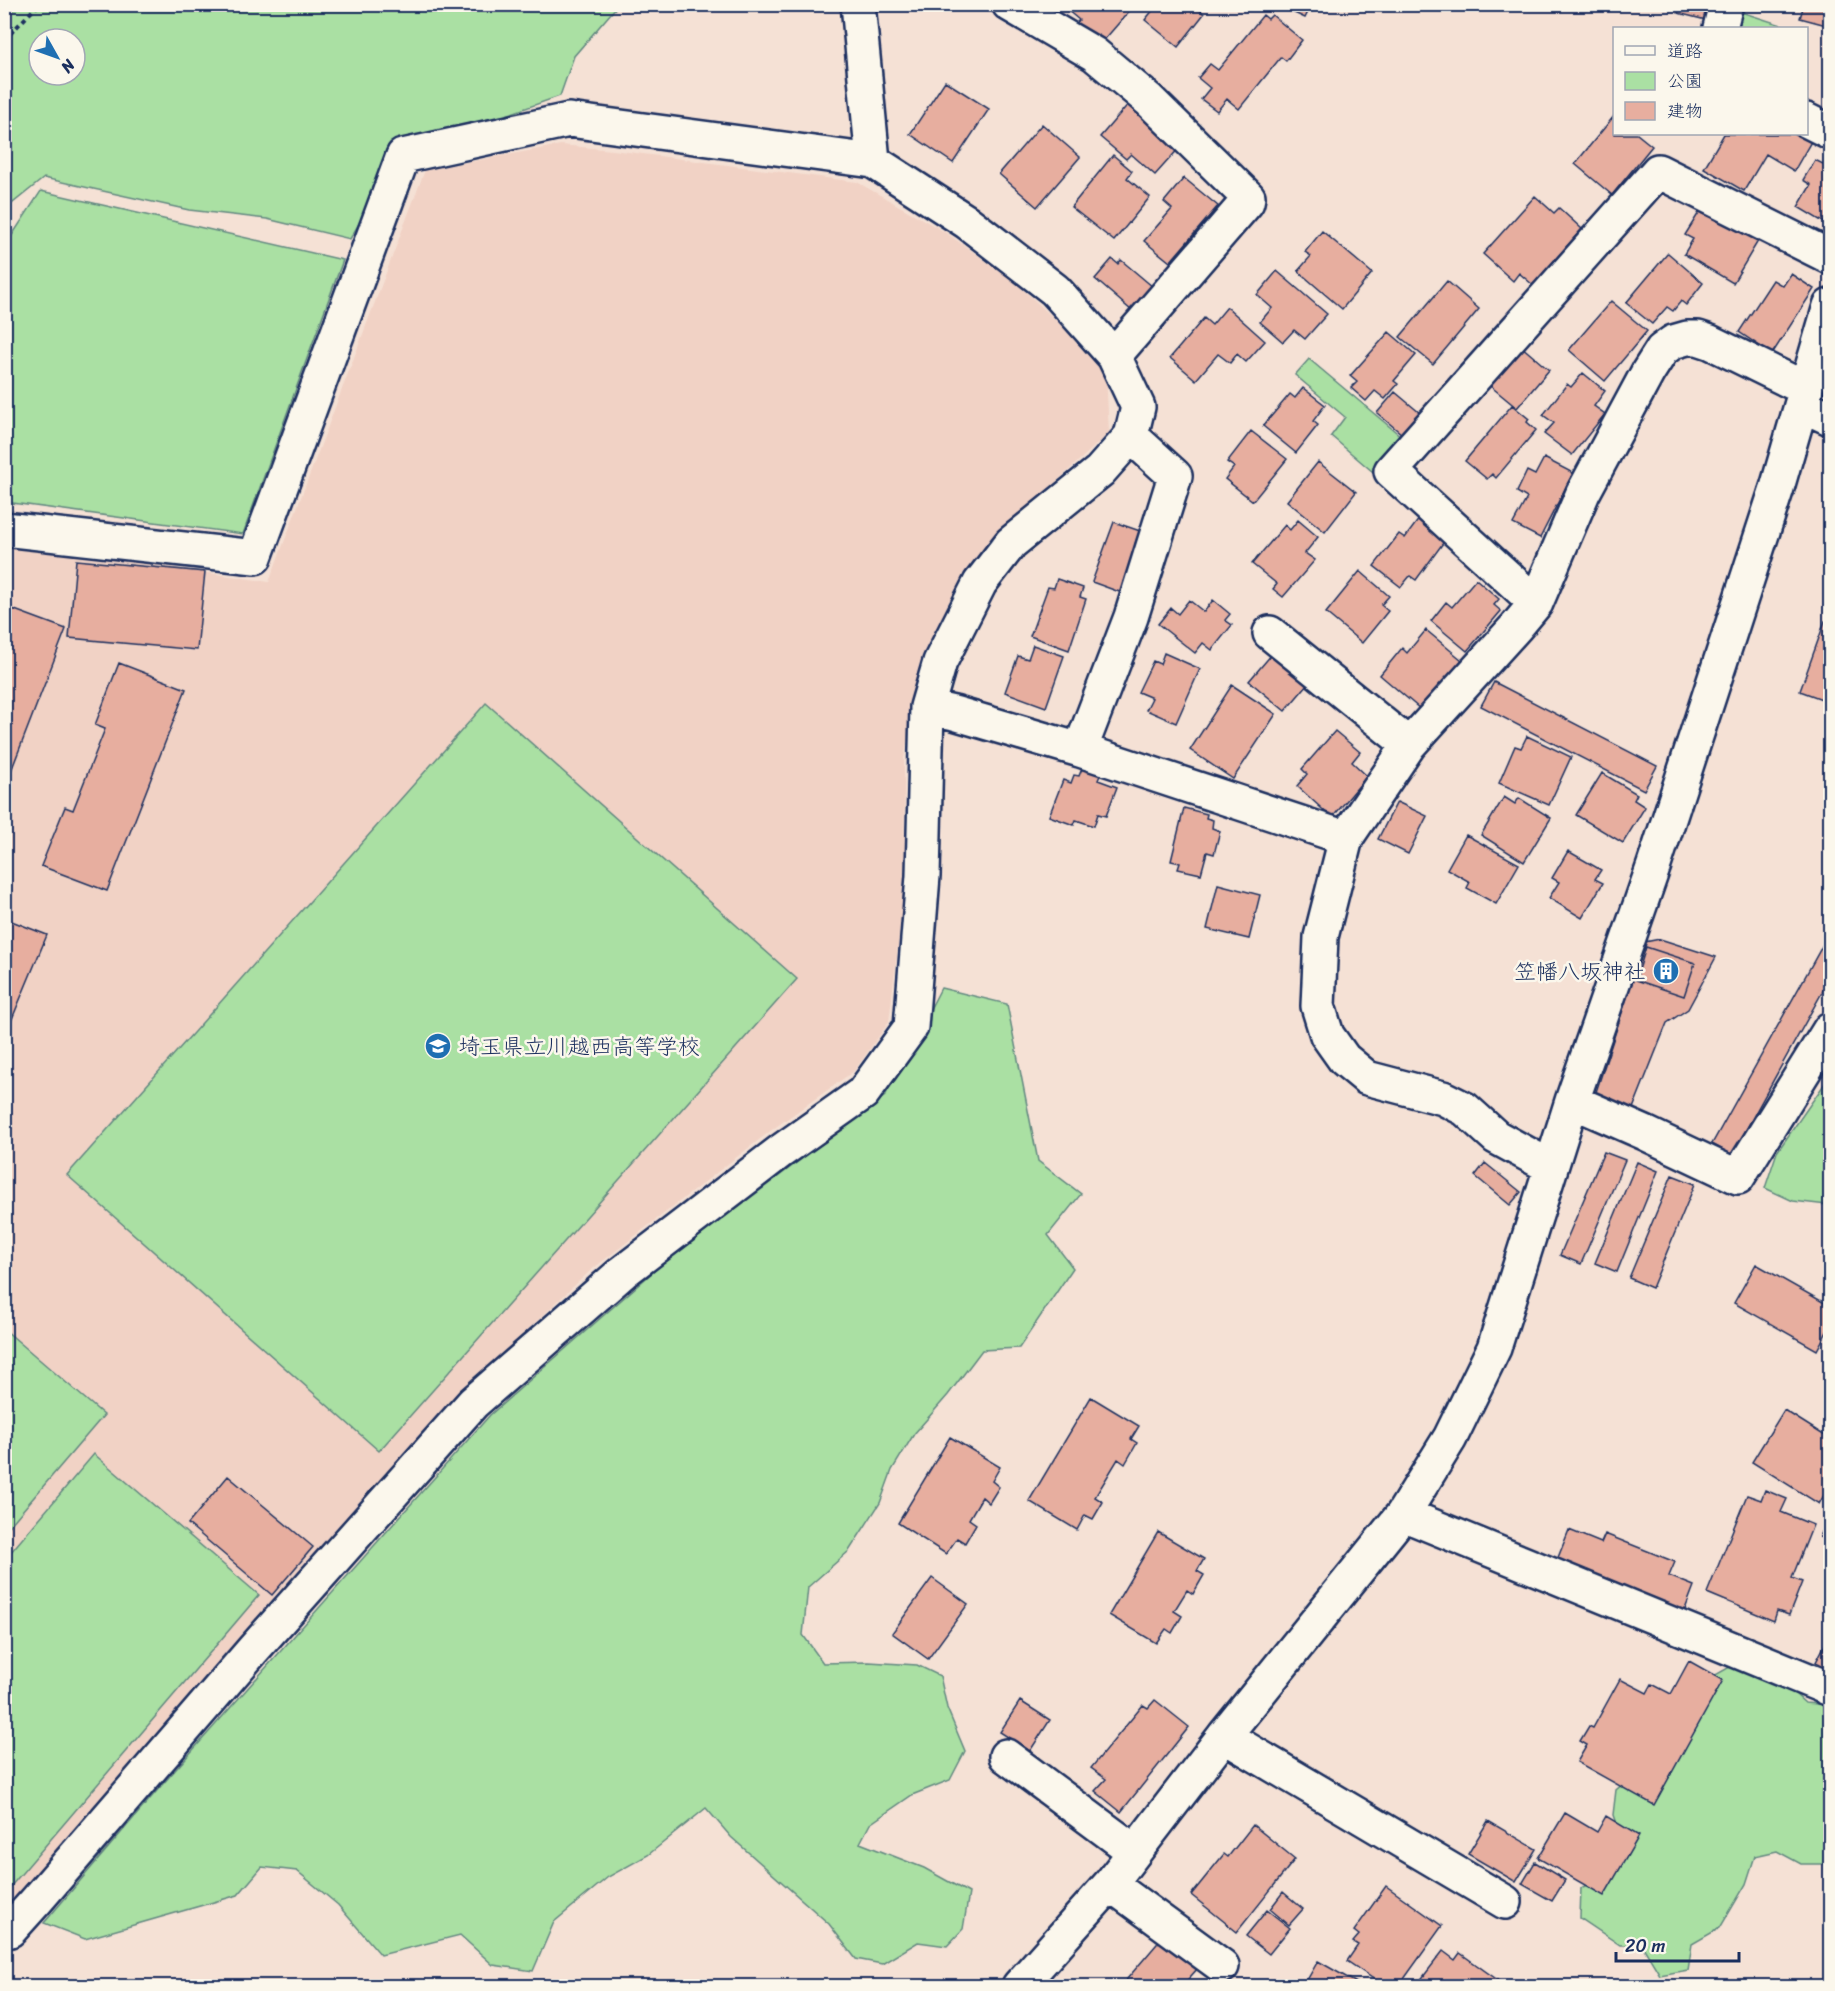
<svg xmlns="http://www.w3.org/2000/svg" width="1835" height="1991" font-family="Sriracha,'Klee One',sans-serif">
<style>
.built{fill:#f1d2c5}
.green{fill:#aae0a3;stroke:#628880;stroke-width:1.5;fill-rule:evenodd}
.building{fill:#e7ae9f;stroke:#1b2f5e;stroke-width:1.5}
.lines{fill:none;stroke-linecap:round;stroke-linejoin:round}
.minor-casing{stroke:#1b2f5e;stroke-width:38}
.path{stroke:#1b2f5e;stroke-width:4;stroke-dasharray:4.5 4.5;stroke-linecap:butt}
.minor{stroke:#fbf7ec;stroke-width:33}
.labels{text-anchor:middle;dominant-baseline:central;stroke-width:5;stroke-linejoin:round;paint-order:stroke}
.poi-label{font-size:22px;fill:#1b2f5e;stroke:#fbf7ec;text-anchor:end}
</style>
<rect width="100%" height="100%" fill="#f5e1d5"/>
<filter id="ink" filterUnits="userSpaceOnUse"><feTurbulence type="fractalNoise" baseFrequency=".0167" numOctaves="2"/><feDisplacementMap in="SourceGraphic" scale="12" xChannelSelector="R" yChannelSelector="G"/><feConvolveMatrix kernelMatrix="1 2 1 2 8 2 1 2 1" color-interpolation-filters="sRGB"/></filter>
<g filter="url(#ink)">
<!-- built -->
<path class="built" d="M561,145L613,150L857,182L945,232L1014,281L1076,339L1106,373L1109,433L981,551L922,657L904,759L905,887L889,1022L854,1071L773,1129L590,1271L487,1368L294,1593L4,1915V542L269,582L425,170Z"/>
<!-- green -->
<path class="green" d="M17,5H618L574,56L560,96L475,126L387,149L373,200L350,239L267,219L189,210L44,178L8,207L5,215V17ZM39,39H75V75H39Z
M1741,12L1791,28H1735Z
M41,191L343,260L243,534L5,502V246Z
M1309,359L1402,437L1373,472L1331,436L1345,417L1295,375Z
M486,703L797,979L379,1451L67,1175Z
M941,988L1007,1004L1038,1161L1081,1194L1048,1235L1073,1268L1019,1348L982,1350L948,1395L914,1434L892,1470L880,1503L849,1551L808,1587L803,1635L823,1663L869,1662L917,1665L940,1676L947,1708L965,1751L950,1780L912,1795L870,1824L860,1843L924,1868L969,1893L963,1929L947,1946L918,1942L882,1964L856,1959L829,1924L731,1837L706,1808L648,1855L608,1877L554,1922L533,1971L493,1965L460,1935L381,1955L338,1905L297,1871L262,1867L238,1895L85,1939L44,1923L161,1786L490,1415L661,1265L885,1096Z
M1830,1076V1202L1827,1205L1793,1201L1765,1188L1777,1152Z
M5,1330L104,1415L5,1531Z
M94,1454L259,1595L5,1893V1559Z
M1735,1664L1785,1685L1805,1703L1830,1705V1864H1801L1777,1851L1755,1856L1746,1884L1720,1928L1692,1944L1688,1970L1660,1975L1642,1945H1620L1580,1918L1581,1888L1605,1875L1620,1835L1613,1815L1616,1790L1644,1766L1703,1682Z"/>
<!-- building -->
<path class="building" d="M1060,4H1125L1131,9L1098,47L1074,26L1079,20Z
M1158,4H1204L1200,10L1204,14L1178,47L1145,20Z
M1275,4H1312L1305,18Z
M1680,4H1710L1706,20L1678,13Z
M1804,4H1830V26L1800,18Z
M1263,15L1268,19L1272,15L1302,40L1286,61L1281,57L1239,109L1227,99L1217,111L1201,99L1210,88L1198,78L1210,64L1218,70Z
M945,81L989,109L953,163L910,134Z
M1130,102L1181,146L1155,175L1131,154L1126,159L1100,137Z
M1614,116V134H1637L1652,146L1612,195L1575,164Z
M1042,124L1080,157L1037,207L999,174Z
M1724,134H1805L1813,138L1794,171L1766,154L1744,191L1704,168Z
M1113,155L1132,171L1127,178L1150,197L1114,241L1071,207Z
M1830,155V220L1828,225L1798,207L1811,185L1803,180L1815,160L1825,165Z
M1184,178L1218,206L1170,262L1144,241L1172,209L1164,202Z
M1535,196L1554,213L1559,208L1582,229L1533,285L1519,273L1513,281L1483,254Z
M1705,203L1761,236L1733,283L1684,254L1693,239L1685,235Z
M1322,231L1372,273L1342,309L1298,271L1311,256L1305,252Z
M1668,253L1703,283L1686,305L1681,301L1673,311L1667,307L1652,324L1626,303Z
M1112,259L1118,264L1121,260L1153,287L1132,311L1095,279Z
M1277,271L1327,314L1305,339L1294,330L1283,342L1260,322L1272,308L1257,295Z
M1791,274L1814,289L1772,354L1739,332L1773,280L1783,286Z
M1447,281L1479,309L1433,364L1400,337Z
M1611,301L1647,331L1605,381L1569,350Z
M1227,307L1265,341L1246,362L1237,354L1230,363L1218,354L1196,380L1170,358L1204,318L1212,325Z
M1389,332L1416,355L1394,381L1398,384L1385,399L1375,391L1366,401L1351,388L1357,382L1350,376Z
M1521,346L1549,370L1517,408L1489,385Z
M1583,373L1605,391L1594,406L1605,414L1572,455L1544,434L1554,423L1543,415L1567,384L1571,387Z
M1303,388L1325,405L1313,421L1318,425L1296,453L1263,426L1290,394L1295,398Z
M1395,392L1420,413L1402,434L1377,413Z
M1512,405L1529,419L1527,422L1536,430L1496,478L1492,474L1487,479L1465,461Z
M1251,431L1287,459L1253,501L1225,479L1234,467L1227,462Z
M1544,458L1573,473L1540,538L1513,524L1527,498L1517,492L1527,471L1535,475Z
M1318,462L1356,492L1325,532L1287,501Z
M1419,519L1446,539L1416,580L1410,576L1401,587L1374,566L1399,534L1405,538Z
M1298,520L1318,537L1305,553L1315,560L1283,597L1273,589L1277,584L1252,564L1285,525L1290,530Z
M1114,522L1140,531L1135,544L1143,547L1125,594L1092,582Z
M76,560L205,572L197,650L69,638Z
M1360,571L1389,596L1381,605L1388,611L1362,643L1326,613Z
M1057,579L1083,588L1080,597L1086,599L1069,650L1030,636L1048,587L1054,588Z
M1476,579L1499,599L1494,605L1501,611L1467,651L1431,621L1446,602L1452,607Z
M1189,600L1204,612L1213,600L1230,614L1225,620L1232,625L1212,650L1203,643L1195,653L1158,624L1171,608L1178,614Z
M4,606L66,629L4,789Z
M1825,621L1830,623V702L1800,691Z
M1426,630L1462,660L1420,709L1380,675L1402,648L1407,653Z
M1033,645L1064,656L1046,707L1005,692L1018,656L1028,659Z
M1164,653L1200,669L1176,723L1146,710L1152,698L1138,692L1153,661L1160,664Z
M1272,654L1308,684L1285,711L1249,681Z
M119,663L186,689L107,891L41,866L65,807L73,810L105,729L95,725Z
M1494,682L1657,766L1644,790L1481,706Z
M1232,685L1276,714L1233,779L1190,750Z
M1335,731L1360,752L1352,762L1367,776L1332,818L1297,786L1307,774L1302,769Z
M1527,736L1571,757L1549,805L1499,783L1515,746L1521,748Z
M1083,766L1101,773L1098,780L1117,787L1106,816L1098,814L1094,826L1076,820L1074,825L1049,816L1063,780L1071,783L1074,775L1079,776Z
M1602,773L1637,794L1634,800L1645,807L1623,843L1576,815Z
M1504,797L1515,804L1519,798L1551,818L1524,862L1481,835Z
M1397,802L1427,816L1408,854L1378,839Z
M1184,808L1207,814L1206,818L1213,820L1212,828L1220,831L1214,854L1207,852L1201,874L1178,869L1180,863L1171,861Z
M1466,835L1519,864L1496,904L1467,888L1470,882L1447,869Z
M1568,851L1601,870L1595,879L1603,883L1582,918L1549,898L1559,882L1552,878Z
M1218,884L1260,895L1249,939L1207,929Z
M4,918L47,935L4,1038Z
M1830,932V978L1732,1155L1712,1144Z
M1660,939L1716,957L1688,1009L1667,1023L1632,1111L1595,1095L1645,942Z
M1646,947L1695,963L1684,996L1636,980Z
M1604,1152L1625,1160L1581,1264L1560,1255Z
M1637,1162L1658,1171L1617,1272L1595,1263Z
M1485,1163L1521,1192L1510,1205L1475,1176Z
M1672,1175L1695,1184L1652,1288L1629,1278Z
M1756,1264L1830,1306V1326L1817,1350L1734,1303Z
M1091,1397L1139,1426L1131,1439L1137,1443L1125,1464L1118,1459L1095,1497L1103,1502L1093,1519L1085,1515L1077,1530L1029,1501Z
M1784,1410L1830,1439V1485L1819,1504L1752,1462Z
M950,1437L1000,1467L992,1481L999,1487L989,1503L982,1497L969,1519L976,1524L965,1543L957,1538L946,1554L898,1523Z
M228,1476L313,1547L272,1595L188,1524Z
M1765,1490L1787,1499L1781,1512L1813,1525L1792,1578L1802,1582L1789,1615L1777,1611L1774,1621L1707,1593L1747,1495L1761,1500Z
M1830,1513V1541L1820,1537Z
M1569,1530L1601,1543L1605,1534L1675,1562L1669,1576L1694,1586L1684,1612L1557,1560Z
M1158,1532L1204,1559L1197,1571L1204,1575L1193,1594L1187,1590L1174,1611L1182,1616L1172,1633L1166,1629L1156,1643L1109,1615Z
M932,1578L968,1604L928,1659L892,1633Z
M1830,1635V1669L1816,1662Z
M1689,1661L1723,1680L1654,1805L1577,1762L1587,1745L1580,1741L1589,1726L1593,1728L1620,1679L1647,1693L1652,1684L1671,1694Z
M1155,1700L1189,1727L1121,1812L1095,1791L1106,1779L1091,1768L1143,1705L1148,1708Z
M1020,1701L1050,1720L1030,1751L1000,1732Z
M1565,1813L1597,1832L1606,1816L1639,1836L1604,1896L1538,1858Z
M1488,1821L1536,1849L1516,1882L1468,1854Z
M1253,1825L1295,1859L1237,1932L1191,1895L1224,1854L1228,1857Z
M1535,1862L1565,1880L1552,1901L1522,1884Z
M1386,1886L1442,1926L1399,1986H1384L1347,1961L1358,1945L1353,1942L1359,1935L1354,1931Z
M1283,1892L1303,1909L1289,1925L1270,1909Z
M1267,1910L1290,1928L1269,1954L1246,1936Z
M1162,1938L1198,1968L1182,1986H1121Z
M1443,1951L1455,1960L1460,1953L1506,1986H1416Z
M1318,1961L1362,1986H1313L1306,1982Z"/>
<g class="lines">
<defs>
<path id="minor" d="M858,4L873,161L967,222L1055,290L1114,356L1138,407L1131,436L1175,476L1131,617L1080,750L1346,838
M1009,4L1094,54L1149,100L1248,197L1247,202L1114,356
M1720,28L1726,4
M1806,120L1830,132
M1802,405L1830,418
M4,529L255,557L403,156L569,120L873,161
M1536,603L1583,493L1648,372L1662,350L1673,342L1687,338H1698L1710,342L1806,389
M1270,633L1409,745
M927,707L954,713L1080,750
M1572,1101L1645,1133L1738,1177L1830,1029
M1551,1167L1496,1137L1465,1109L1443,1098L1367,1078L1344,1059L1327,1035L1318,1006L1321,937L1346,838L1409,745L1516,627L1536,603L1391,471L1658,171L1830,257
M1403,1514L1830,1689
M1224,1736L1505,1902
M1006,1756L1134,1851
M1110,1884L1222,1966
M4,1932L10,1930L37,1900L252,1651L473,1403L623,1272L781,1151L863,1093L911,1027L923,876L927,707L940,662L980,583L1011,543L1100,471L1131,436
M1019,1986L1110,1884L1224,1736L1403,1514L1450,1438L1494,1348L1572,1101L1654,865L1777,488L1830,306"/>
</defs>
<!-- minor casing -->
<use href="#minor" class="minor-casing"/>
<!-- path -->
<path class="path" d="M4,40L39,4"/>
<!-- minor -->
<use href="#minor" class="minor"/>
</g>
</g>
<!-- icons -->
<defs>
<symbol id="building-disc" viewBox="-11 -11 22 22"><circle r="9.5" fill="#1f6fb2" stroke="#fbf7ec"/><path d="M-4-6H4V6H1V3H-1V6H-4ZM-2.5-4.3h1.7v1.8h-1.7ZM.8-4.3h1.7v1.8H.8ZM-2.5-1h1.7V.8h-1.7ZM.8-1h1.7V.8H.8Z" fill="#fff"/></symbol>
<symbol id="school-disc" viewBox="-11 -11 22 22"><circle r="9.5" fill="#1f6fb2" stroke="#fbf7ec"/><path d="M0-5L7-2L0 1L-7-2ZM-4 1L0 2.5L4 1V4Q0 6-4 4Z" fill="#fff"/></symbol>
</defs>
<g fill-rule="evenodd">
<use href="#building-disc" x="1651" y="956" width="30" height="30"/>
<use href="#school-disc" x="423" y="1031" width="30" height="30"/>
</g>
<g class="labels">
<!-- poi labels -->
<g class="poi-label">
<text x="1646" y="971">笠幡八坂神社</text>
<text x="458" y="1046" text-anchor="start">埼玉県立川越西高等学校</text>
</g>
</g>
<!-- margin -->
<rect width="1835" height="1991" fill="none" stroke="#fbf7ec" stroke-width="24"/>
<rect x="12" y="12" width="1811" height="1967" fill="none" stroke="#1b2f5e" stroke-width="2" filter="url(#ink)"/>
<!-- legend -->
<rect x="1613" y="27" width="195" height="108" fill="#fbf7ec" stroke="#a1a7b3" stroke-width="1.5"/>
<rect x="1625" y="46" width="30" height="9" fill="#fbf7ec" stroke="#a1a7b3" stroke-width="1.5"/>
<text x="1667" y="57" font-size="18" fill="#1b2f5e">道路</text>
<rect x="1625" y="72" width="30" height="18" fill="#aae0a3" stroke="#a1a7b3" stroke-width="1.5"/>
<text x="1667" y="87" font-size="18" fill="#1b2f5e">公園</text>
<rect x="1625" y="102" width="30" height="18" fill="#e7ae9f" stroke="#a1a7b3" stroke-width="1.5"/>
<text x="1667" y="117" font-size="18" fill="#1b2f5e">建物</text>
<!-- north arrow -->
<g transform="translate(57 57) rotate(130)"><circle r="28" fill="#fbf7ec" stroke="#a1a7b3" stroke-width="1.5"/>
<path d="M0-4.5L10 22L0 15L-10 22Z" fill="#1f6fb2"/>
<text y="-9" font-size="16" font-weight="bold" text-anchor="middle" fill="#1b2f5e">N</text>
</g>
<!-- scale -->
<path d="M1616 1952v9h123v-9" fill="none" stroke="#1b2f5e" stroke-width="3"/>
<text x="1625" y="1952" font-size="18" fill="#1b2f5e" stroke="#fbf7ec" stroke-width="4.5" paint-order="stroke">20 m</text>
</svg>
